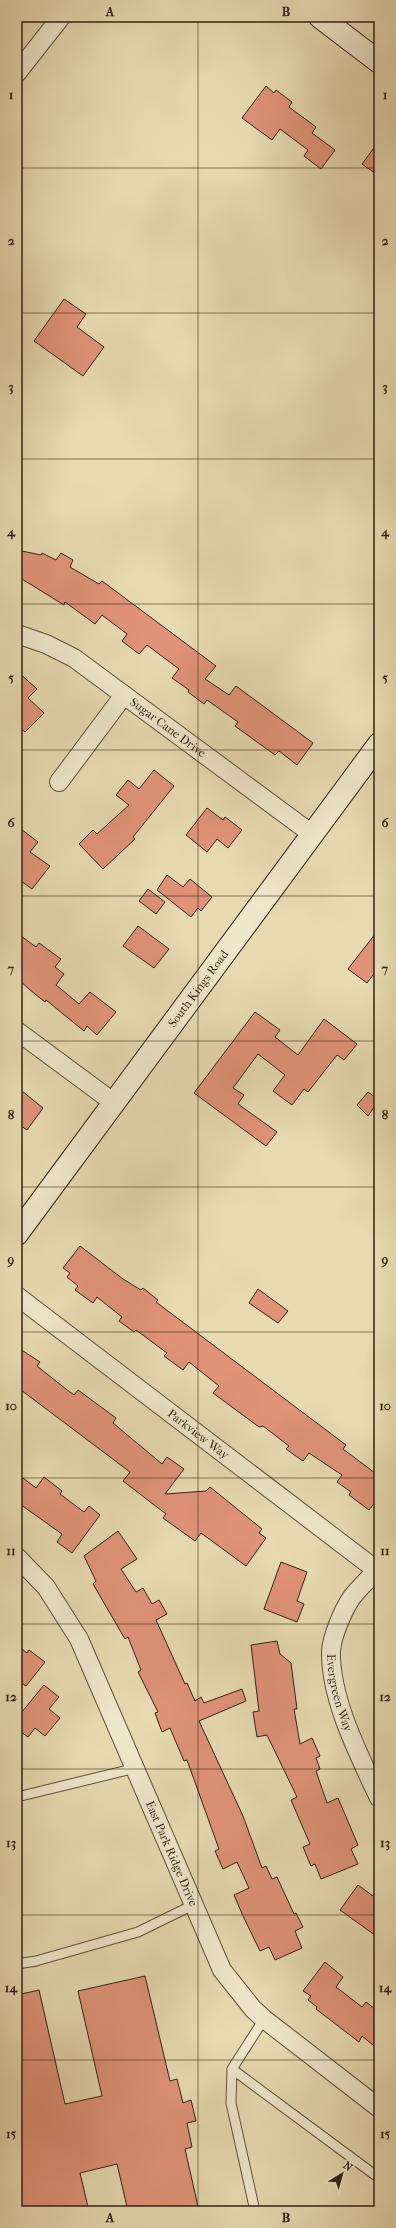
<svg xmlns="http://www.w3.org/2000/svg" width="396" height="2228" font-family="'IM FELL French Canon',serif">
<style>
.building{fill:#e09379;stroke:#312211}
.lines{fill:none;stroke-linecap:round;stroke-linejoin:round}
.lane-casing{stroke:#5e5039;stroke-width:11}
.street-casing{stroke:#5e5039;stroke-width:20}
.secondary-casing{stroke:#312211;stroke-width:24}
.lane{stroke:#efe7cc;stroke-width:9}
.street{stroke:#efe7cc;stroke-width:18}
.secondary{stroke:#efe7cc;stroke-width:22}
.grid{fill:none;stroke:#312211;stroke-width:1;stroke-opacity:0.55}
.labels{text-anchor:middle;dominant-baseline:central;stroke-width:4;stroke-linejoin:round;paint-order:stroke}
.street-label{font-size:12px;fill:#312211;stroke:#efe7cc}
.neatline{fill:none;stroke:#312211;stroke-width:1.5}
.grid-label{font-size:13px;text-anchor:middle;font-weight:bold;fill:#312211}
</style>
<rect width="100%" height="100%" fill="#e7dab1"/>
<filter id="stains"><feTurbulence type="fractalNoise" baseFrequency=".005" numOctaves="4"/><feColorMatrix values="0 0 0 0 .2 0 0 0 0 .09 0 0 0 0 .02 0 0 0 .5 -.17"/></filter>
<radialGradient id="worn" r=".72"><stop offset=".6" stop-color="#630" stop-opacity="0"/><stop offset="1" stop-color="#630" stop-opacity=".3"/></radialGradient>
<!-- building -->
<path class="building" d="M266,86L274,93L276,90L292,102L289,107L316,127L312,133L335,150L321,169L304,156L308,150L280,129L272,140L242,118Z
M379,141V176L362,164Z
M64,299L86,314L77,327L104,347L83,376L34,341Z
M17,550L41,555L42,553L56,560L61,553L73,560L70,567L99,584L102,581L216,666L205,679L229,695L236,686L313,743L297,765L279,751L275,755L235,726L238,722L207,700L204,704L188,692L189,690L172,678L179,669L147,645L139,654L122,641L127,634L102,615L95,624L65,602L64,605L17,576Z
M17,671L37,689L28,698L44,713L25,732L17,725Z
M154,770L174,786L133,837L135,839L103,869L79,844L93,830L97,834L129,805L116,795L128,780L139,789Z
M207,808L223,820L225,817L242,830L228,848L217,839L207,852L186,835Z
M17,826L38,842L30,852L50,866L32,889L17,878Z
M167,875L183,887L190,879L212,897L201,911L198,908L191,917L157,890Z
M148,889L165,902L156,914L139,901Z
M138,926L169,949L154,968L123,946Z
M379,929V967L367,983L348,969Z
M17,933L36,947L39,943L61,959L55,967L64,974L56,985L79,1004L90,992L116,1012L97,1035L87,1026L84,1031L46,1000L45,1002L30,990L17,978Z
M255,1012L280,1030L275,1037L298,1055L324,1019L357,1044L344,1060L337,1055L308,1092L304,1089L292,1105L273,1091L285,1075L258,1054L233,1088L244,1095L238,1104L277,1132L266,1146L194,1093Z
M17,1087L43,1108L27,1130L17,1123Z
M368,1092L379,1100L368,1116L357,1105Z
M80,1246L123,1279L141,1290L143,1288L158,1300L156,1302L346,1445L343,1449L379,1476V1497L369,1510L349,1495L351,1492L337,1482L342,1475L309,1453L303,1461L286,1449L289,1446L263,1426L259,1427L213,1393L219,1386L189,1362L183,1370L164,1356L167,1353L136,1330L134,1332L119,1321L122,1317L97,1297L93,1303L75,1290L78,1286L67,1277L70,1273L63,1268Z
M258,1289L288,1311L278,1323L249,1303Z
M17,1347L40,1362L37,1366L66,1389L74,1395L78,1390L116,1418L113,1423L162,1464L167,1457L184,1469L165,1494L206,1491L210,1487L262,1529L259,1533L266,1538L246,1566L201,1533L195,1541L163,1518L166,1514L123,1481L130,1472L17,1387Z
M44,1477L62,1491L60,1494L84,1512L89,1506L100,1515L72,1553L57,1542L62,1534L17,1502V1485L23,1478L36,1488Z
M118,1531L137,1559L121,1569L136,1592L143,1588L152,1604L159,1600L167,1614L156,1620L185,1684L187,1683L195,1701L201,1697L204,1703L242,1689L246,1701L199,1721L243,1816L262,1868L266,1866L272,1879L277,1877L294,1914L296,1913L303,1927L295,1931L302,1948L275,1960L269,1947L260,1951L243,1916L234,1895L249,1888L237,1862L223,1869L215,1851L219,1849L187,1760L184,1761L170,1728L162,1732L155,1713L158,1712L138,1672L141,1670L128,1637L125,1639L93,1584L96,1581L84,1556Z
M281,1562L307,1572L297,1601L304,1604L297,1622L264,1609Z
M277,1641L280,1654L291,1663L297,1709H294L300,1744L312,1738L320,1756L316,1758L320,1769L316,1771L327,1803L338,1798L358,1845L351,1849L358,1864L321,1879L315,1864L311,1866L303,1847L310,1844L291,1800L297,1797L267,1735L257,1737L253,1712L259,1711L251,1645Z
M17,1645L27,1653L29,1650L45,1662L26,1686L17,1680Z
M44,1685L59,1697L49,1709L60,1718L45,1736L35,1728L28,1737L17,1729V1718Z
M358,1885L373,1896L379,1888V1938L340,1910Z
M325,1962L343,1977L336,1987L362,2007L366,2002L379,2012V2050L362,2036L359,2042L316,2009L317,2007L308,2000L311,1996L303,1991Z
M145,1976L170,2081L177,2079L183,2103L191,2100L196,2121L187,2123L192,2147L185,2149L199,2211H128L117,2164L80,2173L89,2211H17V1995L39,1990L65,2104L102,2096L78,1991Z"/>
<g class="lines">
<defs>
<path id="lane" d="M17,1797L136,1768
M17,1964L36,1961L138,1932L193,1905
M232,2069L379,2178
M255,2211L231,2103L232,2069L264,2019"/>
<g id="street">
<path d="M17,73L61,17"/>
<path id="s1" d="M17,634L46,644L74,658L312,834"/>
<path d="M59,782L124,695"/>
<path d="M17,1031L113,1102"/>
<path id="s2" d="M17,1296L379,1572"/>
<path id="s3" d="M17,1557L46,1587L79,1639L222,1970L253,2009L264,2019L379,2108"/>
<path id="s4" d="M377,1570C369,1579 359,1588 352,1597C343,1610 332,1636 331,1651C330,1699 359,1755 379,1798"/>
</g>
<g id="secondary">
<path d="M320,17L379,62"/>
<path id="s5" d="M17,1234L379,744"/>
</g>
</defs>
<!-- lane casing -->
<use href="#lane" class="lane-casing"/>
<!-- street casing -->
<use href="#street" class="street-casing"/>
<!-- secondary casing -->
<use href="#secondary" class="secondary-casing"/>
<!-- lane -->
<use href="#lane" class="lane"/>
<!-- street -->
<use href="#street" class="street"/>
<!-- secondary -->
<use href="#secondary" class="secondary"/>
</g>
<!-- grid -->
<path class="grid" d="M198,17V2211M17,168H379M17,313H379M17,459H379M17,604H379M17,750H379M17,896H379M17,1041H379M17,1187H379M17,1332H379M17,1478H379M17,1624H379M17,1769H379M17,1915H379M17,2060H379"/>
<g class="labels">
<!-- street labels -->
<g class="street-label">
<text stroke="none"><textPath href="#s1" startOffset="179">Sugar Cane Drive</textPath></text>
<text stroke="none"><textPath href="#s5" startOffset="305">South Kings Road</textPath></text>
<text stroke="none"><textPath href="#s2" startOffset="228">Parkview Way</textPath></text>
<text stroke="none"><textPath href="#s4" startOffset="138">Evergreen Way</textPath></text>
<text stroke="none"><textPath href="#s3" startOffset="337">East Park Ridge Drive</textPath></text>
</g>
</g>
<!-- margin -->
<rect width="396" height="2228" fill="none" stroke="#e7dab1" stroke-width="44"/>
<!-- north arrow -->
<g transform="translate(342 2174) rotate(37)" stroke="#efe7cc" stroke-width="3" paint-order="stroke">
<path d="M0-3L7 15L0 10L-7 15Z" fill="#312211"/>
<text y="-6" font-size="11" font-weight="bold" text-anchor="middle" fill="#312211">N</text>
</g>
<rect x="22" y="22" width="352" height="2184" class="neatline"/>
<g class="grid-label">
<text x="110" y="16">A</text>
<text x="286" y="16">B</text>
<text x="11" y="99">1</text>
<text x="385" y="99">1</text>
<text x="11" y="245">2</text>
<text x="385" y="245">2</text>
<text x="11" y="391">3</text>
<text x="385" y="391">3</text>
<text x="11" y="536">4</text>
<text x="385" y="536">4</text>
<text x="11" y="682">5</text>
<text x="385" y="682">5</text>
<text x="11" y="827">6</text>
<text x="385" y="827">6</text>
<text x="11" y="973">7</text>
<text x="385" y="973">7</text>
<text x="11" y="1119">8</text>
<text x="385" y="1119">8</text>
<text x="11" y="1264">9</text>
<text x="385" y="1264">9</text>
<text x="11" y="1410">10</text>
<text x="385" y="1410">10</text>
<text x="11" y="1555">11</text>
<text x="385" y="1555">11</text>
<text x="11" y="1701">12</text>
<text x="385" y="1701">12</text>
<text x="11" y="1847">13</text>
<text x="385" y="1847">13</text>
<text x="11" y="1992">14</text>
<text x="385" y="1992">14</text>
<text x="11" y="2138">15</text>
<text x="385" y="2138">15</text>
<text x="110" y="2222">A</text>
<text x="286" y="2222">B</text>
</g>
<rect width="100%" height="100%" filter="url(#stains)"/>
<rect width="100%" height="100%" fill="url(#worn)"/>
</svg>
